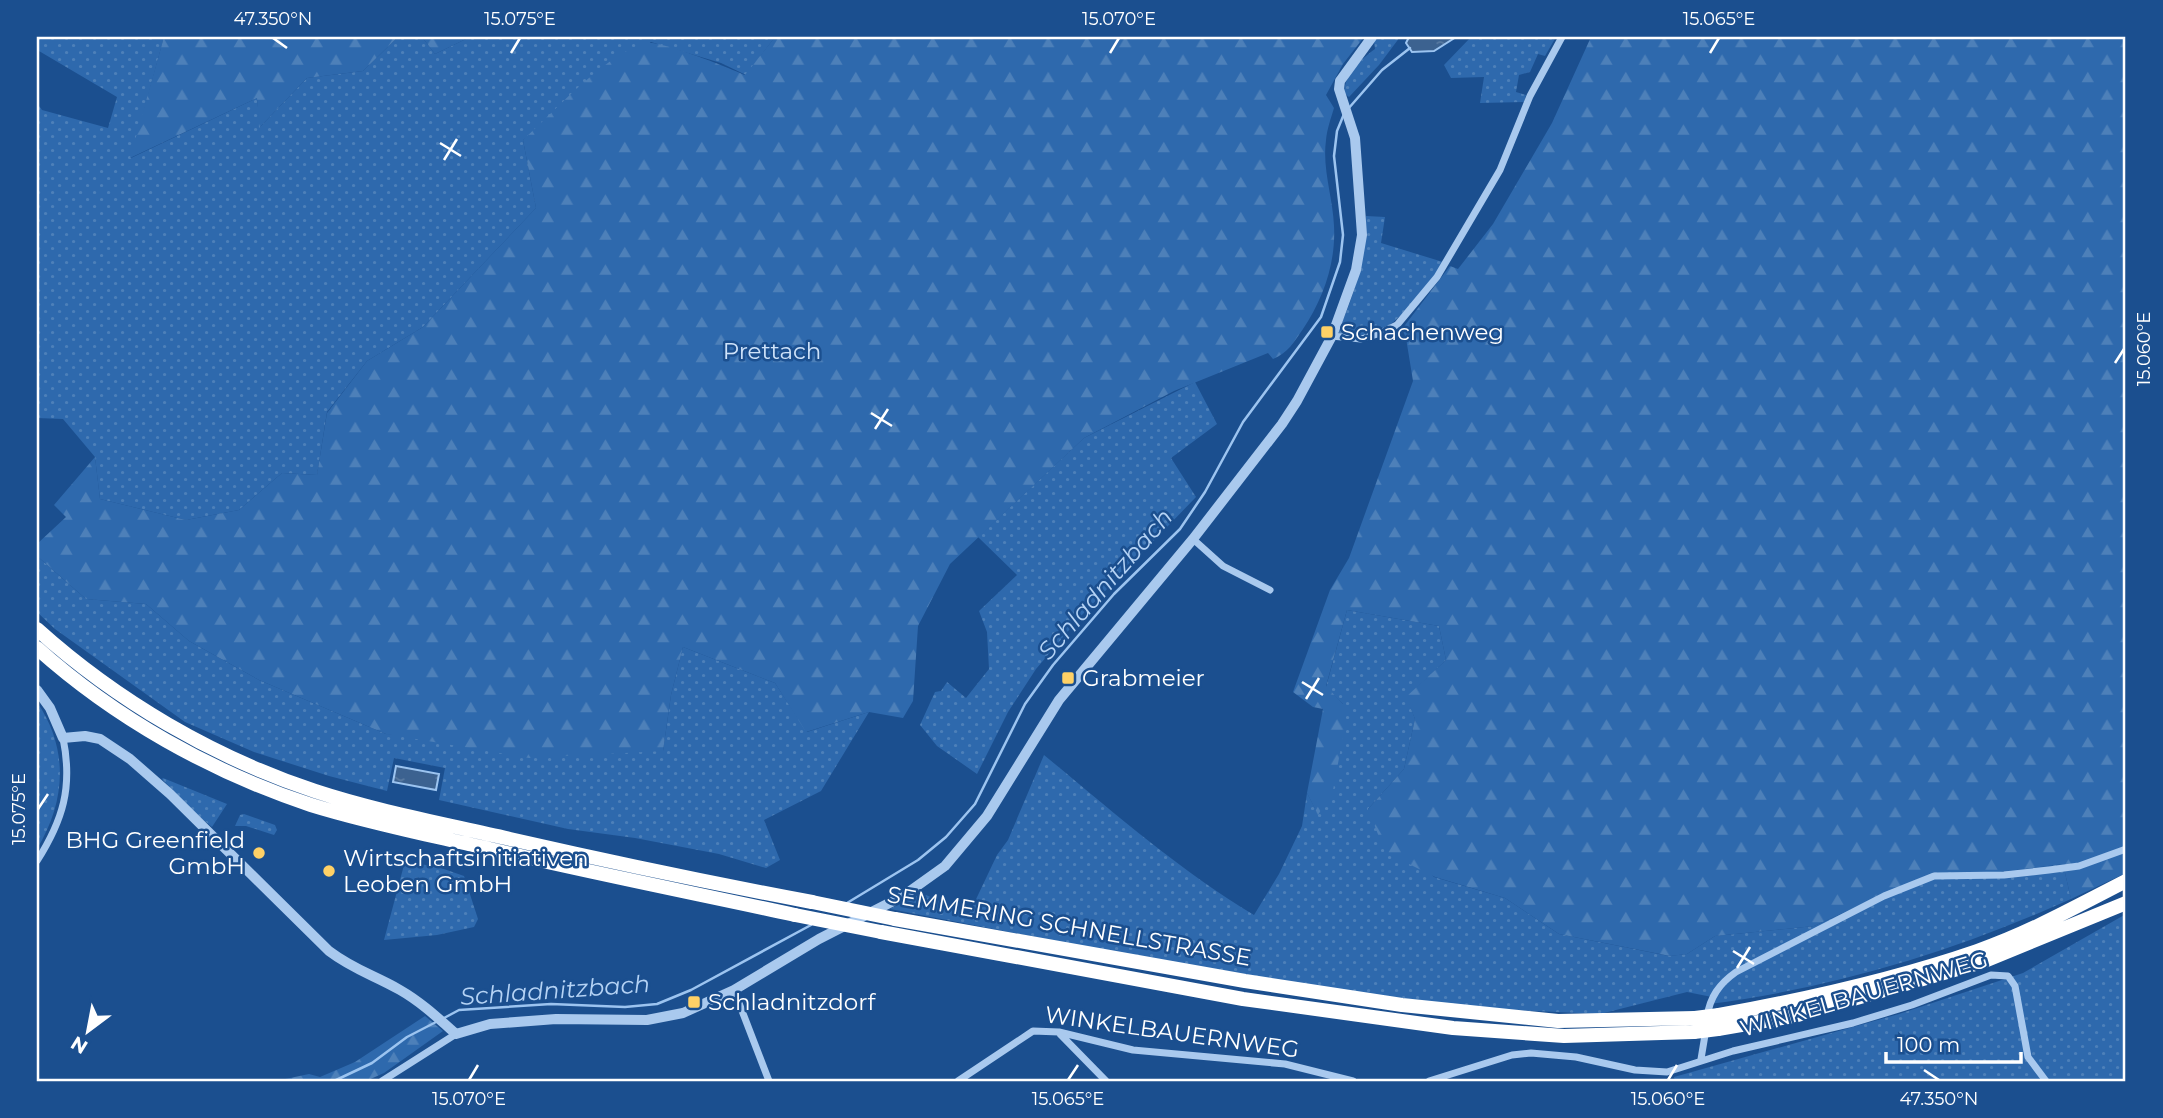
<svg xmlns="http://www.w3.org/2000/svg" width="2163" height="1118" font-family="Montserrat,sans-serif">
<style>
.grass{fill:url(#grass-dots)}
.forest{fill:url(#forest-firs)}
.water{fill:url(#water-ripples);stroke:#9cc4f0;stroke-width:2}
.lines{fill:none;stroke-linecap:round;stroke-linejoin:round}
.stream{stroke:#9cc4f0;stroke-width:2.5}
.minor{stroke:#a9c9ee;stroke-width:7}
.tertiary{stroke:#a9c9ee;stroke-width:10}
.motorway{stroke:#fff;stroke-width:14}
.motorway-bridge{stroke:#fff;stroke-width:14}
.ticks{fill:none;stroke:#fff;stroke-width:2.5}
.poi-dot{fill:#ffd166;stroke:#1b4f8f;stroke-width:2.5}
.labels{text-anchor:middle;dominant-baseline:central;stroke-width:5;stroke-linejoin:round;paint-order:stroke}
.poi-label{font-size:23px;fill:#fff;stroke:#1b4f8f;text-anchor:start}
.park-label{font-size:23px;fill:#cfe3fa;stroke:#1b4f8f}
.street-label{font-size:23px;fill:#fff;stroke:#1b4f8f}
.water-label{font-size:24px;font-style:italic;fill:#b5d3f5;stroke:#1b4f8f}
.neatline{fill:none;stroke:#fff;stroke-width:2.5}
.ticks-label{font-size:18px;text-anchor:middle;fill:#fff}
</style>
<defs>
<pattern id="grass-dots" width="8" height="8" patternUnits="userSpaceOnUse" patternTransform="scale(1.75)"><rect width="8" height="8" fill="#2e69ad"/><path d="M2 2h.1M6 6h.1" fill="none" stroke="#4d80b9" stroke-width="1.8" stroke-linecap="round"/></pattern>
<pattern id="forest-firs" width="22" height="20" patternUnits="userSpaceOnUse" patternTransform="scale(1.75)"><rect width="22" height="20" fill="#2e69ad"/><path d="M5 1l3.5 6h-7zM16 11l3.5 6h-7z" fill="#4d80b9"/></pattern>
<pattern id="water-ripples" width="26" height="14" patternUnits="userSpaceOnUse" patternTransform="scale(1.75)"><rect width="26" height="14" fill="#3c6290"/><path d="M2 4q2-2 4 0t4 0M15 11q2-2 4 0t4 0" fill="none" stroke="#597aa1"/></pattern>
</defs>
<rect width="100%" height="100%" fill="#1b4f8f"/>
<!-- grass -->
<path class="grass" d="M37,37H164L131,158L257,98L260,127L307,78L363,71L398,37H422L435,54L470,37H775L746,75L721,63L651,42L523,140L536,208L423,327L367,361L327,412L317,475L282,473L239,510L186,520L100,499L95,457L63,419L37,418V103L42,110L108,128L117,97L39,51L37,49Z
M1378,37H1400L1379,65L1349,97L1344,93C1345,74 1360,60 1375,49L1374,41Z
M1471,37H1556L1545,56L1538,54L1530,72L1519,75L1516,92L1526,95L1524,102L1480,103L1484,77L1451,78L1444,65Z
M1366,216L1385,217L1381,243L1443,262C1435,276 1426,287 1416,298C1392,327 1379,339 1340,334L1338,332C1354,295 1367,257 1366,216Z
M1195,382L1217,424L1171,458L1196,497L1081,616L1036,669L1008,712L977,774L937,746L920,725L935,692L941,691L947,682L966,698L989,669L987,632L979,611L1017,575L978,537L1084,438Z
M37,556L86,599L146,604L189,641L259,680L386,734L663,751L671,695L683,647L775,683L807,732L869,712L821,791L764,820L780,860L766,868L719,854L635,838L568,829L439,800L445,768L394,758L387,791L329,776L254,752L185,722L55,629L37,612Z
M1347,610L1439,626L1446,660L1407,697L1415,719L1404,769L1368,809L1434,877L1505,898L1559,934L1669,956L1687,954L1715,936L1814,926L1934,872H2000L2063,864L2071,899C1956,951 1835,988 1709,1004L1712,997L1687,992L1600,1014L1488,1009L1329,989L1066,943L890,909L915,896L926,895L969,914L997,855L1008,840L1044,755C1112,811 1179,870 1254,915L1279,874L1302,826L1307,793L1318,814L1343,704L1326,687Z
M37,702C69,749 66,801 37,849Z
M163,778L227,804L212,827L195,813L162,779Z
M244,814L275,825L277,830L274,835L246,826H235L240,815Z
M420,864L438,867L464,876L478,919L474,927L437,935L384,940L404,865Z
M2126,914V1081H1675L1674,1077L1899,1014L2023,973Z"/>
<!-- forest -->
<path class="forest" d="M164,37H398L363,71L307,78L259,128L257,98L130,158Z
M422,37H470L435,54Z
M775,37H1364L1343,64L1326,95L1334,108C1331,118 1327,129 1326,140C1322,169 1333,198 1334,226C1336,263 1323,299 1303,329C1294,342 1288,353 1273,359L1268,353L1174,391L1084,438L950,564L918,626L913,701L903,718L869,712L806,732L775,683L683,647L671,695L663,751L529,758L386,734L259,680L189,641L146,604L86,599L37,556V544L66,517L54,505L95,457L100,499L186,520L239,510L282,473L317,475L327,413L367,361L423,327L536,208L523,140C553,113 611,48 649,43C662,41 730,68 745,75Z
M1591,37H2126V873L2071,899L2063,864L2000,872H1934L1814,926L1715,936L1687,954L1670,956L1559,934L1505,898L1435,877L1385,852L1368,809L1404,769L1415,719L1406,697L1446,660L1439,626L1347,610L1326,686L1343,704L1345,726L1333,790L1318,815L1307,793L1323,709L1313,707L1293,692L1330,590L1349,558L1413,381L1406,338L1402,329L1450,266L1458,269L1493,224L1552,123Z
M425,1016L443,1031L384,1073L366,1081H276L309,1074L320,1077L355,1062Z"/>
<!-- water -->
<path class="water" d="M1409,37H1456L1434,51L1412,52L1406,43Z
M396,766L439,774L436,790L393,782Z"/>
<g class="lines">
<!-- stream -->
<path class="stream" d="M1348,109L1382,70L1410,48
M847,903L918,860L946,837L975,804L1025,704L1053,665L1114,594L1180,529L1205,492L1243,422L1321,317L1340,262L1343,235L1334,156L1337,131L1344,114
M444,1018L459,1010L551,1004L625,1007L657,1004L691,990L811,925
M334,1081L372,1063L407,1037L438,1021"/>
<!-- minor -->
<path class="minor" d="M1332,336L1361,339L1381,333L1397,325L1437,277L1500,170L1530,96L1562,37
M1193,539L1223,566L1270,590
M37,861C63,820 73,787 63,738
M734,990L769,1081
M1707,1017C1710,997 1719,984 1736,972L1884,896L1934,876L2004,875L2049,870L2079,866L2126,849
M1060,1034L1106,1081
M1701,1059L1706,1029
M382,1081L456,1034
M958,1081L1033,1031L1059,1032L1133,1050L1285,1064L1353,1081
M1429,1081L1512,1055L1531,1053L1576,1057L1635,1070L1667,1072L1733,1051L1853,1023L1912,1005L1991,975L2008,976L2015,986L2028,1057L2046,1081"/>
<!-- tertiary -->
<path class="tertiary" d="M37,690L50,708L63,738L85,736L100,739L130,759L170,794L329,951C354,970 374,975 400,990C421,1002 438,1018 456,1034L490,1024L556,1019L647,1020L683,1013L734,990L819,939L903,896L945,866L987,816L1059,700L1193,539L1282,424L1297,401L1332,336L1356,270L1362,235L1355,138L1339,89L1340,81L1372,37"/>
<!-- motorway -->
<path class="motorway" d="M37,629C117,701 213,757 315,791C379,812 445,824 510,839C611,862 711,883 812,902
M37,648C115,718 211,772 311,805C369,823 430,835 490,849C592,873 693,893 795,915
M895,919L1245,981L1402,1005L1558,1021L1695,1018
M881,932L1243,999L1453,1028L1564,1036L1694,1032
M1719,1015C1807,999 1893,980 1977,951C2029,933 2077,906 2126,881
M1718,1029L1794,1016L1982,962L2126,903"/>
<!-- motorway-bridge -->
<path class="motorway-bridge" d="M812,902L895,919
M795,915L881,932
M1695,1018L1719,1015
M1694,1032L1718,1029"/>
</g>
<!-- ticks -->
<path class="ticks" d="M273,38L287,48M511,53L520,38M1110,53L1119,38M1710,53L1719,38M440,143L461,156M444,160L457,139M2115,363L2124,349M871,413L892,426M875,429L888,409M1302,682L1323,695M1306,699L1319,678M38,809L48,794M1733,951L1754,964M1737,968L1750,947M1924,1070L1939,1080M469,1080L478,1065M1068,1080L1078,1065M1668,1080L1677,1065"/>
<!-- markers -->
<g class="poi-dot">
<rect x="1320" y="325" width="14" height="14" rx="3.5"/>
<rect x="1061" y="671" width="14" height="14" rx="3.5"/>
<circle cx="259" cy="853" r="7"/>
<circle cx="329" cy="871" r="7"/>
<rect x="687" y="995" width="14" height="14" rx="3.5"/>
</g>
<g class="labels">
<!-- poi labels -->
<g class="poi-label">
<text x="1341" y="332">Schachenweg</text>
<text x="1082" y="678">Grabmeier</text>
<text x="245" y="840" text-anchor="end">BHG Greenfield<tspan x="245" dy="26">GmbH</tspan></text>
<text x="343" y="858">Wirtschaftsinitiativen<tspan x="343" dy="26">Leoben GmbH</tspan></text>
<text x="708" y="1002">Schladnitzdorf</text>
</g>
<!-- park labels -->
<g class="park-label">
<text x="772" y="351">Prettach</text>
</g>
<!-- street labels -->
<g class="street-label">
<text transform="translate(1069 926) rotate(10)">SEMMERING SCHNELLSTRASSE</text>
<text transform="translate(1864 994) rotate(-16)">WINKELBAUERNWEG</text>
<text transform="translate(1172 1032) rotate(8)">WINKELBAUERNWEG</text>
</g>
<!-- water labels -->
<g class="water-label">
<text transform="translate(1105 584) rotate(-49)">Schladnitzbach</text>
<text transform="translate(555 990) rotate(-4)">Schladnitzbach</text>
</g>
</g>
<!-- border -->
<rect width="2163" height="1118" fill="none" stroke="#1b4f8f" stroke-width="77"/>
<!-- north arrow -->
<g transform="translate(88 1031) rotate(212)" stroke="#1b4f8f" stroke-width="5" paint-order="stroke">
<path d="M0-5L12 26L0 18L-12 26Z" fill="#ffffff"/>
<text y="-10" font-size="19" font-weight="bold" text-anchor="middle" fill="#ffffff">N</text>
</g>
<!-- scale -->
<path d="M1886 1052v10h135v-10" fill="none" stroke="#ffffff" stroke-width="3.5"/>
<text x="1897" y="1052" font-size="21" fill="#ffffff" stroke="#1b4f8f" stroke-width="5" paint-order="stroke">100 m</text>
<rect x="38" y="38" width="2086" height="1042" class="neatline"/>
<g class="ticks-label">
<text x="273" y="25">47.350°N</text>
<text x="520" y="25">15.075°E</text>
<text x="1119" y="25">15.070°E</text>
<text x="1719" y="25">15.065°E</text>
<text transform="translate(2144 349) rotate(-90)" y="6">15.060°E</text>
<text transform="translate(19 809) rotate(-90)" y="6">15.075°E</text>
<text x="469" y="1105">15.070°E</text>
<text x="1068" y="1105">15.065°E</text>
<text x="1668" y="1105">15.060°E</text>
<text x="1939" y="1105">47.350°N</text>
</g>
</svg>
